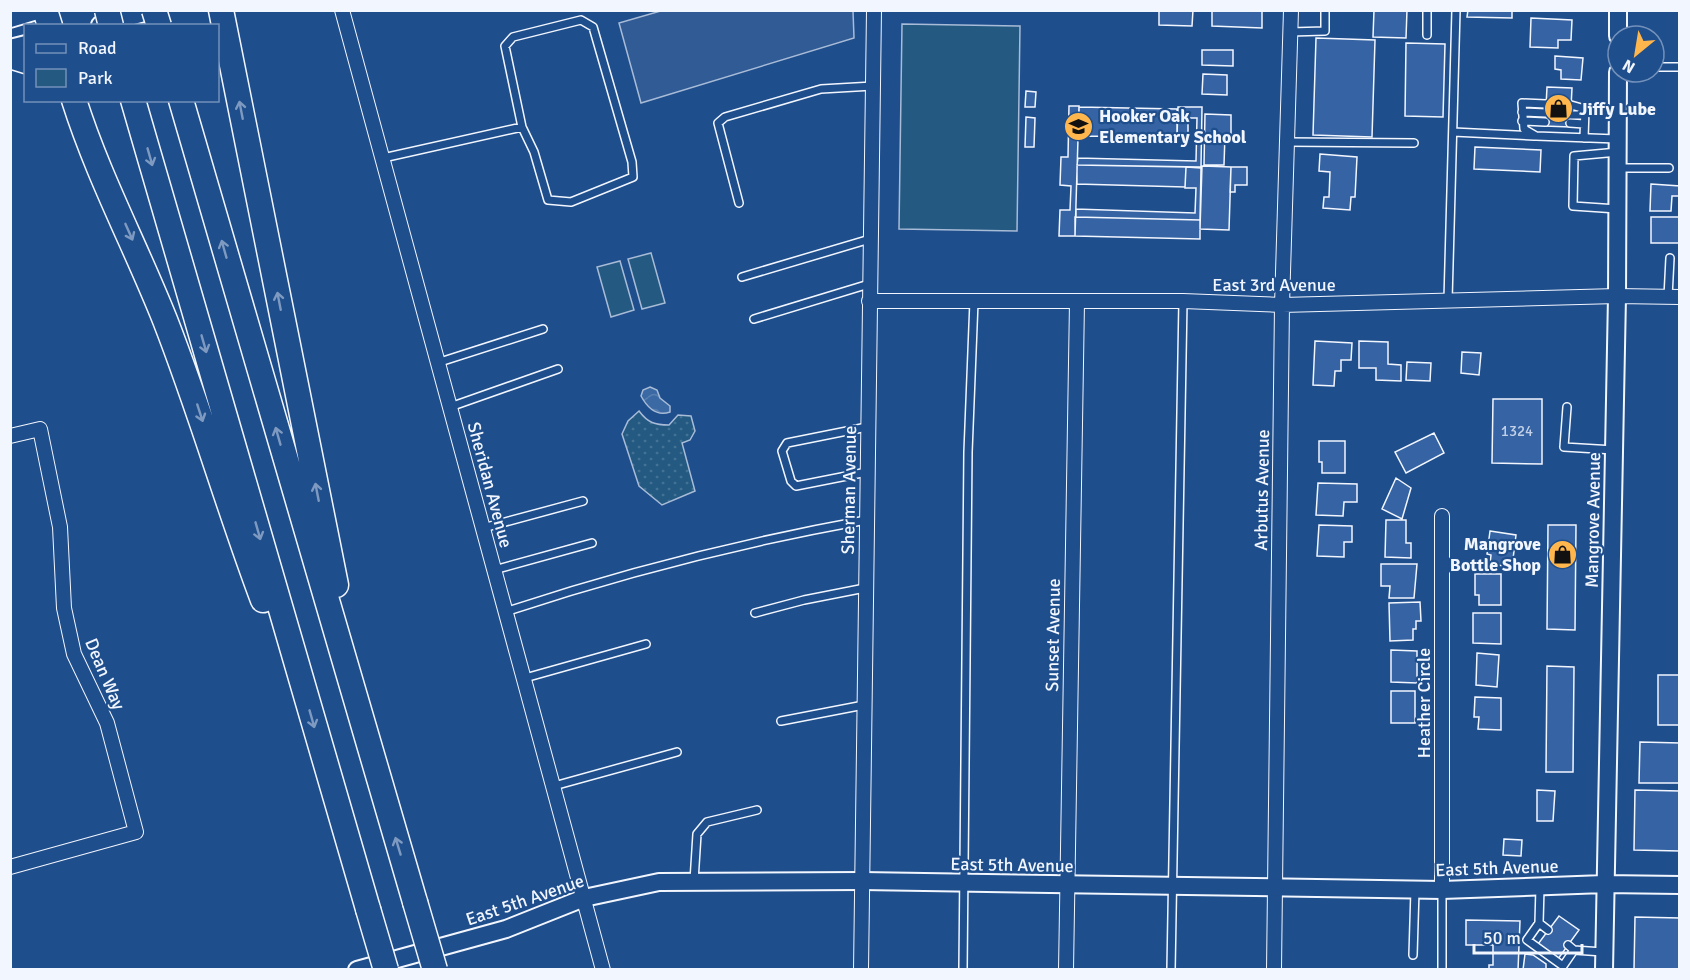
<svg xmlns="http://www.w3.org/2000/svg" width="1690" height="980" font-family="Signika,sans-serif">
<style>
.green{fill:url(#green-dots);stroke:#a8bbd7;stroke-width:1.5}
.pitch{fill:#245a82;stroke:#a8bbd7;stroke-width:1.5}
.parking{fill:#305b95;stroke:#a8bbd7;stroke-width:1.5}
.water{fill:url(#water-waves);stroke:#a8bbd7;stroke-width:1.5}
.building{fill:#3563a3;stroke:#f2f6ff;stroke-width:1.5}
.lines{fill:none;stroke-linecap:round;stroke-linejoin:round}
.service-casing{stroke:#f2f6ff;stroke-width:10}
.minor-casing{stroke:#f2f6ff;stroke-width:16}
.tertiary-casing{stroke:#f2f6ff;stroke-width:20}
.motorway-casing{stroke:#f2f6ff;stroke-width:27}
.service{stroke:#1f4e8c;stroke-width:7}
.minor{stroke:#1f4e8c;stroke-width:14}
.tertiary{stroke:#1f4e8c;stroke-width:16}
.motorway{stroke:#1f4e8c;stroke-width:24}
.motorway-bridge-casing{stroke:#f2f6ff;stroke-width:27;stroke-linecap:butt}
.motorway-bridge{stroke:#1f4e8c;stroke-width:24}
.oneway{stroke:#7e9ac0}
.labels{text-anchor:middle;dominant-baseline:central;stroke-width:4.5;stroke-linejoin:round;paint-order:stroke}
.number-label{font-size:15px;fill:#c3d1e8}
.poi-label{font-size:18px;font-weight:bold;fill:#f2f6ff;stroke:#1f4e8c;text-anchor:start}
.street-label{font-size:18px;fill:#f2f6ff;stroke:#1f4e8c}
</style>
<defs>
<pattern id="green-dots" width="8" height="8" patternUnits="userSpaceOnUse" patternTransform="scale(1.5)"><rect width="8" height="8" fill="#245a82"/><path d="M2 2h.1M6 6h.1" fill="none" stroke="#447295" stroke-width="1.8" stroke-linecap="round"/></pattern>
<pattern id="water-waves" width="16" height="10" patternUnits="userSpaceOnUse" patternTransform="scale(1.5)"><rect width="16" height="10" fill="#3b69a3"/><path d="M0 5q4-4 8 0t8 0" fill="none" stroke="#587fb1"/></pattern>
</defs>
<rect width="100%" height="100%" fill="#1f4e8c"/>
<!-- green -->
<path class="green" d="M639,411C648,423 655,425 669,425L678,415L691,416L695,431L690,440L682,443L695,491L662,505L639,486L622,434L628,421Z"/>
<!-- pitch -->
<path class="pitch" d="M902,24L1020,26L1017,231L899,229Z
M651,253L665,303L642,309L628,259Z
M620,261L634,310L611,317L597,267Z"/>
<!-- parking -->
<path class="parking" d="M664,10L853,11L854,38L641,103L619,23Z"/>
<!-- water -->
<path class="water" d="M650,387L657,390L660,398L670,406V412C656,417 647,407 641,396L643,390Z"/>
<!-- building -->
<path class="building" d="M1159,10H1193L1192,26L1159,25Z
M1212,10H1262V28L1212,26Z
M1374,10H1407L1406,38L1373,37Z
M1468,10H1512V18L1467,17Z
M1531,18L1572,20L1571,40H1558V48L1530,47Z
M1316,38L1375,40L1372,137L1313,135Z
M1406,43L1445,44L1443,117L1405,116Z
M1202,50H1233V66L1202,65Z
M1555,56L1583,58L1581,80L1561,79V70L1555,69Z
M1203,74L1227,75V95L1202,94Z
M1547,87L1572,88L1570,127L1545,126Z
M1026,91L1036,92L1035,107H1025Z
M1069,106H1079L1075,236H1059L1060,210H1070L1071,186L1060,185L1061,157H1068Z
M1079,107L1177,109V137L1079,136Z
M1178,107H1202L1201,167L1077,165L1078,158L1196,161L1197,118H1188V137H1177Z
M1205,114L1231,115V135H1225L1224,165H1204Z
M1026,117L1035,118L1034,147H1025Z
M1475,147L1541,150L1540,172L1474,169Z
M1320,154L1357,157L1355,197H1351L1350,210L1323,208L1324,197H1329L1330,172L1319,171Z
M1077,165L1186,167L1185,187L1077,184Z
M1202,166L1231,167L1229,230L1200,229Z
M1186,167L1201,168L1200,220L1076,217V209L1195,213L1196,188H1185Z
M1231,167H1247V185H1235V192H1230Z
M1651,184L1680,186V196H1672L1671,211H1650Z
M1075,217L1200,220V239L1075,236Z
M1651,217H1680V243H1651Z
M1315,341L1352,343L1351,360H1341V371H1335L1334,386L1313,385Z
M1359,341L1388,342V364L1401,365V381L1376,380V368H1359Z
M1462,352L1481,353L1479,375L1461,373Z
M1407,362L1431,363L1430,381L1406,380Z
M1493,399H1542V464L1492,463Z
M1434,433L1444,453L1406,473L1395,452Z
M1319,441H1345V473H1322V462H1319Z
M1396,478L1411,488L1402,519L1382,509Z
M1318,483L1357,484V502H1344L1343,516L1316,515Z
M1386,520H1406V543H1411V558L1385,557Z
M1319,525L1352,526V542H1344V557L1317,556Z
M1548,525H1576L1575,630L1547,629Z
M1490,531L1516,535L1512,567L1490,564L1491,555L1487,554Z
M1381,564H1417L1414,598H1389L1390,586H1381Z
M1475,574H1501V605H1479V595H1475Z
M1420,602L1421,621H1416V629H1413V640L1390,641L1389,603Z
M1473,613H1501V644L1473,643Z
M1391,650L1417,651V683L1391,682Z
M1477,653L1499,655L1497,687L1476,685Z
M1547,666L1574,667L1573,772H1546Z
M1658,675H1680V725H1658Z
M1391,691H1415V723H1391Z
M1475,697L1501,698V730L1478,729L1479,717H1474Z
M1640,742L1680,743V783H1639Z
M1537,790L1555,791L1553,821H1537Z
M1635,790L1680,791V851L1634,850Z
M1504,839L1522,840L1521,856L1503,855Z
M1559,916L1579,930L1558,959L1538,944Z
M1635,917L1680,918V970H1634Z
M1466,920L1520,921L1518,970H1489V965H1493V945H1466Z
M1525,954L1533,955L1546,964V970H1523Z"/>
<g class="lines">
<defs>
<path id="service" d="M1290,32L1325,31V10
M1427,35V10
M1654,67H1680
M1546,104L1522,103L1524,129L1536,136L1617,139
M1571,105L1585,109L1584,138
M1522,112L1546,113
M1571,115H1585
M1522,121L1545,122
M1570,123L1584,124
M1453,132L1534,136
M1287,142L1414,143
M383,158L522,127L534,152L548,200L571,202L633,177L632,162L593,27L581,20L513,37L505,46L522,127
M1618,168H1669
M739,203L718,123L725,117L821,89L873,86
M1617,209L1573,206L1574,156L1618,152
M742,277L870,239
M1668,297L1670,258
M1448,300L1456,10
M754,319L869,284
M440,362L543,329
M450,407L558,369
M1567,407L1564,447L1614,450
M867,472L796,486L791,481L782,451L787,443L867,427
M483,528L583,501
M494,570L592,543
M505,612C622,573 745,542 866,520
M755,613L804,600L865,588
M525,678L646,644
M781,721L864,705
M554,786L677,752
M694,881L697,834L707,822L757,810
M1540,887L1539,923L1548,930
M1442,891V970
M1539,923L1527,940L1563,966L1574,950
M1568,945L1574,950L1603,952
M1413,955L1415,890
M963,970L968,452L974,301
M1171,970L1183,301"/>
<path id="minor" d="M342,10L603,970
M869,301H1183L1282,305L1617,296L1680,297
M10,436L40,429L60,527L64,608L74,654L107,723L136,832L10,867
M1442,516V890
M861,970L874,10
M1066,970L1077,302
M1274,970L1282,305L1291,10"/>
<path id="tertiary" d="M10,19L40,10
M100,25L155,10
M1618,36V10
M10,48L26,44
M357,970L506,929L584,898L659,882L862,881L1442,890L1604,884L1680,885
M1604,970L1617,296L1618,72"/>
<path id="motorway" d="M45,10L50,26
M221,10L336,585
M10,56L26,61
M74,100C98,176 136,247 165,320C201,412 228,507 263,600
M133,100L368,909
M181,100L415,902"/>
</defs>
<!-- service casing -->
<use href="#service" class="service-casing"/>
<!-- minor casing -->
<use href="#minor" class="minor-casing"/>
<!-- tertiary casing -->
<use href="#tertiary" class="tertiary-casing"/>
<!-- motorway casing -->
<use href="#motorway" class="motorway-casing"/>
<!-- service -->
<use href="#service" class="service"/>
<!-- minor -->
<use href="#minor" class="minor"/>
<!-- tertiary -->
<use href="#tertiary" class="tertiary"/>
<!-- motorway -->
<use href="#motorway" class="motorway"/>
<defs>
<path id="motorway-bridge" d="M107,10L111,26
M154,10L159,26
M415,902L435,970
M368,909L386,970"/>
</defs>
<!-- motorway-bridge casing -->
<use href="#motorway-bridge" class="motorway-bridge-casing"/>
<!-- motorway-bridge -->
<use href="#motorway-bridge" class="motorway-bridge"/>
</g>
<!-- one-way arrows -->
<defs><path id="oneway-shaft" d="M-6 0H5M1.5-3L5.5 0L1.5 3" fill="none" stroke-width="1.6" stroke-linecap="round" stroke-linejoin="round" transform="scale(1.5)"/></defs>
<g class="oneway">
<use href="#oneway-shaft" transform="translate(241 110) rotate(-101)"/>
<use href="#oneway-shaft" transform="translate(150 157) rotate(74)"/>
<use href="#oneway-shaft" transform="translate(129 232) rotate(66)"/>
<use href="#oneway-shaft" transform="translate(224 249) rotate(-106)"/>
<use href="#oneway-shaft" transform="translate(279 301) rotate(-101)"/>
<use href="#oneway-shaft" transform="translate(204 344) rotate(74)"/>
<use href="#oneway-shaft" transform="translate(200 413) rotate(72)"/>
<use href="#oneway-shaft" transform="translate(278 436) rotate(-106)"/>
<use href="#oneway-shaft" transform="translate(317 492) rotate(-101)"/>
<use href="#oneway-shaft" transform="translate(258 531) rotate(74)"/>
<use href="#oneway-shaft" transform="translate(312 719) rotate(74)"/>
<use href="#oneway-shaft" transform="translate(398 846) rotate(-107)"/>
</g>
<!-- icons -->
<defs>
<symbol id="shop-disc" viewBox="-11 -11 22 22"><circle r="9.5" fill="#ffb74d" stroke="#1f4e8c"/><path d="M-5-2.5h2.3a2.7 3.5 0 0 1 5.4 0H5L5.5 6h-11ZM-1.5-2.5h3a1.5 2.3 0 0 0-3 0Z" fill="#111"/></symbol>
<symbol id="school-disc" viewBox="-11 -11 22 22"><circle r="9.5" fill="#ffb74d" stroke="#1f4e8c"/><path d="M0-5L7-2L0 1L-7-2ZM-4 1L0 2.5L4 1V4Q0 6-4 4Z" fill="#111"/></symbol>
</defs>
<g fill-rule="evenodd">
<use href="#shop-disc" x="1542" y="92" width="33" height="33"/>
<use href="#school-disc" x="1062" y="110" width="33" height="33"/>
<use href="#shop-disc" x="1546" y="538" width="33" height="33"/>
</g>
<g class="labels">
<!-- number labels -->
<g class="number-label">
<text x="1517" y="431">1324</text>
</g>
<!-- poi labels -->
<g class="poi-label">
<text x="1579" y="109">Jiffy Lube</text>
<text x="1099" y="116">Hooker Oak<tspan x="1099" dy="21">Elementary School</tspan></text>
<text x="1541" y="544" text-anchor="end">Mangrove<tspan x="1541" dy="21">Bottle Shop</tspan></text>
</g>
<!-- street labels -->
<g class="street-label">
<text x="1274" y="285">East 3rd Avenue</text>
<text transform="translate(490 485) rotate(75)">Sheridan Avenue</text>
<text transform="translate(849 490) rotate(-89)">Sherman Avenue</text>
<text transform="translate(1262 490) rotate(-89)">Arbutus Avenue</text>
<text transform="translate(1593 520) rotate(-89)">Mangrove Avenue</text>
<text transform="translate(1053 635) rotate(-89)">Sunset Avenue</text>
<text transform="translate(105 674) rotate(67)">Dean Way</text>
<text transform="translate(1424 703) rotate(-90)">Heather Circle</text>
<text transform="translate(1012 865) rotate(1)">East 5th Avenue</text>
<text transform="translate(1497 868) rotate(-2)">East 5th Avenue</text>
<text transform="translate(525 900) rotate(-19)">East 5th Avenue</text>
</g>
</g>
<!-- border -->
<rect width="1690" height="980" fill="none" stroke="#f2f6ff" stroke-width="24"/>
<!-- legend -->
<rect x="24" y="24" width="195" height="78" fill="#1f4e8c" stroke="#7391ba" stroke-width="1.5"/>
<rect x="36" y="44" width="30" height="9" fill="#1f4e8c" stroke="#7391ba" stroke-width="1.5"/>
<text x="78" y="54" font-size="18" fill="#f2f6ff">Road</text>
<rect x="36" y="69" width="30" height="18" fill="#245a82" stroke="#7391ba" stroke-width="1.5"/>
<text x="78" y="84" font-size="18" fill="#f2f6ff">Park</text>
<!-- north arrow -->
<g transform="translate(1636 54) rotate(210)"><circle r="28" fill="#1f4e8c" stroke="#7391ba" stroke-width="1.5"/>
<path d="M0-4.5L10 22L0 15L-10 22Z" fill="#ffb74d"/>
<text y="-9" font-size="16" font-weight="bold" text-anchor="middle" fill="#f2f6ff">N</text>
</g>
<!-- scale -->
<path d="M1474 944v9h108v-9" fill="none" stroke="#f2f6ff" stroke-width="3"/>
<text x="1483" y="944" font-size="18" fill="#f2f6ff" stroke="#1f4e8c" stroke-width="4.5" paint-order="stroke">50 m</text>
</svg>
